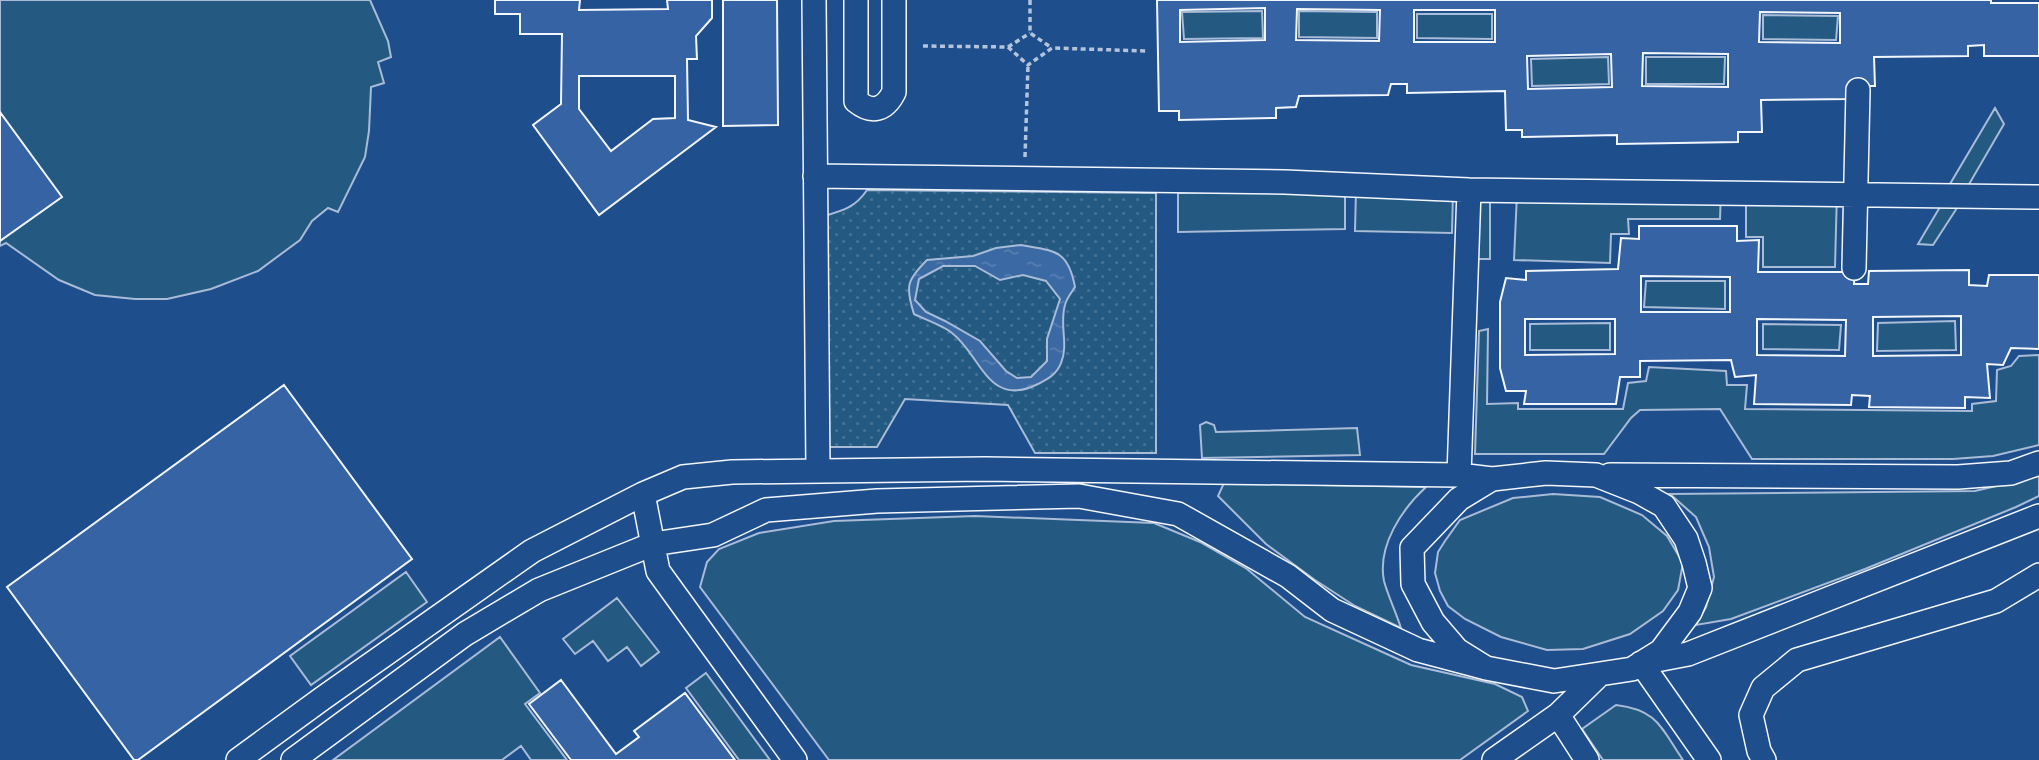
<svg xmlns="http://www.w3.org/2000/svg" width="2039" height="760" font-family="'Alegreya Sans',sans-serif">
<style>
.green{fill:#245a82;stroke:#a8bbd7;stroke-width:2}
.park{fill:url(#park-dots);stroke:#a8bbd7;stroke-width:2}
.water{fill:url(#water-ripples);stroke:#a8bbd7;stroke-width:2;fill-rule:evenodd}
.building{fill:#3563a3;stroke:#f2f6ff;stroke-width:2;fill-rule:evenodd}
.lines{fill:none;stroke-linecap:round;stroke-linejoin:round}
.minor-casing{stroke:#f2f6ff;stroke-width:26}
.path{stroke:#b3c4dc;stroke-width:3.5;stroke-dasharray:5 3.5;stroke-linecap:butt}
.minor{stroke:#1f4e8c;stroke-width:23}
</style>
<defs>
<pattern id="park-dots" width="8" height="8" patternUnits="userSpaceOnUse" patternTransform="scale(1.75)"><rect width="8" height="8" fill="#245a82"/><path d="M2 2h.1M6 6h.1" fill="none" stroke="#447295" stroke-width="1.8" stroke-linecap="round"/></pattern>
<pattern id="water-ripples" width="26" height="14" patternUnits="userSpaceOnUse" patternTransform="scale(1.75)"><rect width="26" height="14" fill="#3b69a3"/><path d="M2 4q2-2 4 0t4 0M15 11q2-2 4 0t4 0" fill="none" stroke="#587fb1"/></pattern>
</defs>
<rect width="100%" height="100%" fill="#1f4e8c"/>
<!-- green -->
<path class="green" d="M0,0H370L388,41L391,57L378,62L384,83L371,87L369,131L365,157L338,212L328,208L312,221L300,240L258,271L211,289L167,299H135L95,295L59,280L6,243L0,246Z
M1262,11L1263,38L1184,39L1182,12Z
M1299,11L1377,12V38L1299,37Z
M1417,14H1492V39L1417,38Z
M1763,15L1838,16L1836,40L1763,39Z
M1608,57L1609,84L1532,86L1531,59Z
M1646,57H1725L1724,84H1646Z
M1995,108L2004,124L1968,186L1950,184Z
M1345,190V229L1178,232V193Z
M1356,190L1453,191L1452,233L1355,231Z
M1477,191H1490V259H1477Z
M1721,191L1720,219H1628L1629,234H1611L1610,263L1514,260L1517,194Z
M1837,191L1835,267H1763V237H1746V193Z
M1940,207L1957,208L1933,245L1918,244Z
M1646,281H1725V309L1644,307Z
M1955,321L1956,350L1877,351L1878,323Z
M1610,323V350H1530V324Z
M1763,324L1841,325L1839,350L1763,349Z
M1488,329L1487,404L1518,403V409H1623L1628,383L1646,381L1649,367L1726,371L1727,385H1747L1745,409L1972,411V404L1996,401L1997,370L2011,366L2019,356L2039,355V445L1993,456L1953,459H1752L1720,409L1640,410L1631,418L1604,454H1475L1479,331Z
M1206,422L1214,425L1216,432L1357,428L1360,455L1202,458L1200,425Z
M2039,476V496L2016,507L1865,569L1731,619L1696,625L1706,607L1714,577L1709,547L1696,517L1670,494L1975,491Z
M1224,483L1426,487C1402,509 1377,546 1384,581C1388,596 1396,612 1401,628L1355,606L1315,580L1266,544L1218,496Z
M1553,494L1600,497L1642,515L1667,536L1683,563L1678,590L1663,611L1630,634L1583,649L1547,650L1501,637L1465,619L1448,606L1440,591L1435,573L1438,552L1445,541L1460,520L1513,498Z
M975,516L1154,523L1200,542L1247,569L1305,617L1411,665L1495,684L1522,697L1528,711L1460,760H829L700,587L707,562L719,549L759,533L834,521Z
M406,572L427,602L311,685L290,656Z
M617,598L659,652L641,666L627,647L608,661L593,641L575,654L563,639Z
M500,637L540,693L525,704L567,760H531L521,746L502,760H333Z
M706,673L770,760H739L686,688Z
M1616,705C1658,710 1661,728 1683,760H1603L1582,729Z"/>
<!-- park -->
<path class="park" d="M867,190L1156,193V453H1035L1008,405L905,399L877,447H828L821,217C842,211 855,208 867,190Z"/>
<!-- water -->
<path class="water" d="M1021,245C1054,251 1068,249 1075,287C1072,292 1066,299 1065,305C1059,325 1069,344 1061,363C1057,374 1048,379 1038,384C988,409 981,355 952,333C944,326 924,319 914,314C905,286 907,280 927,260L973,256L996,248ZM943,266H975L1000,280L1023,275L1046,281L1060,299L1047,339V361L1031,377L1017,378L1006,371L980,341L945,321L926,312L915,300L919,279Z"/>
<!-- building -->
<path class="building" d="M495,0H580L579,10L668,9L667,0H712V18L696,36L697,59H687L688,120L716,127L599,215L533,125L561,104L562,34H520V14H495ZM579,76H675V118L653,119L611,151L579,109Z
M723,0H777L778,125L723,126Z
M1157,0H1991V3H2039V56H1984V45L1968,46V56L1874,57L1875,86H1851V99L1761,100L1762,132H1738V142L1617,144V135L1522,137V130H1506L1505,91L1407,93V84H1391L1388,95L1299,96L1296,107L1276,108V118L1179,120V111H1159ZM1265,8V40L1180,42V10ZM1297,9L1380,10L1379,41L1296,40ZM1414,10H1495V42H1414ZM1760,12L1840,13V43L1759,42ZM1643,53L1728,54V87L1642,86ZM1611,54L1612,87L1528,89L1527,56Z
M0,112L62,197L0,241Z
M1639,226H1737V241L1759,240L1758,272H1855L1854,284H1868L1869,271L1969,270V285L1987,286L1989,275H2039V349L2011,348L2003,365L1987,364L1990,398L1965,397V408L1869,407L1870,396L1852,395L1851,405L1754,404L1756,375L1735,377L1731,360L1640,361V377H1620L1616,404H1524L1526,391H1506L1500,368V302L1506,278L1526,280V271L1618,269L1621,238L1639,239ZM1641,276L1730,277V312H1641ZM1961,316V355L1873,356V317ZM1525,319H1615V354L1525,355ZM1757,319L1846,320L1845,356L1757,355Z
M284,385L412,559L138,760H134L7,587Z
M561,680L616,754L639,737L634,731L685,693L735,760H571L529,704Z"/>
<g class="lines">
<defs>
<path id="minor" d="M814,0L818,471
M856,0V101C872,114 885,110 894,92V0
M815,176L1285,182L1469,190L2039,197
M1854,268L1858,90
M1546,473L1596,475L1639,492L1664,506L1686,539L1694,563L1700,588L1690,612L1661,651L1632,669L1554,681L1486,668L1457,650L1433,622L1413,584L1412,548L1459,499L1492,479Z
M1459,475L1469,190
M1610,475L1958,477L2011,473L2039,463
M643,494L658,571L795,760
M1558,715L1587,760
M238,760L323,698L532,551L643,494L683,477L732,472L985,469L1459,475L1492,479
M293,760L465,634L539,590L653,544L713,535L766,510L877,501L1079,496L1178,514L1288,576L1332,610L1418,650L1486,668
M1494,760L1558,715L1600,674
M1709,760L1641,663L1688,654L2039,516
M1764,760L1759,751L1751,715L1763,688L1797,660L1996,601L2039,575"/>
</defs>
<!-- minor casing -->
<use href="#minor" class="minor-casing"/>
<!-- path -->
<path class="path" d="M1030,0V33L1052,48
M923,46L1008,47L1028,65L1052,48L1147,51
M1008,47L1030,33
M1025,157L1028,65"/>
<!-- minor -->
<use href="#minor" class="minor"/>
</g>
</svg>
